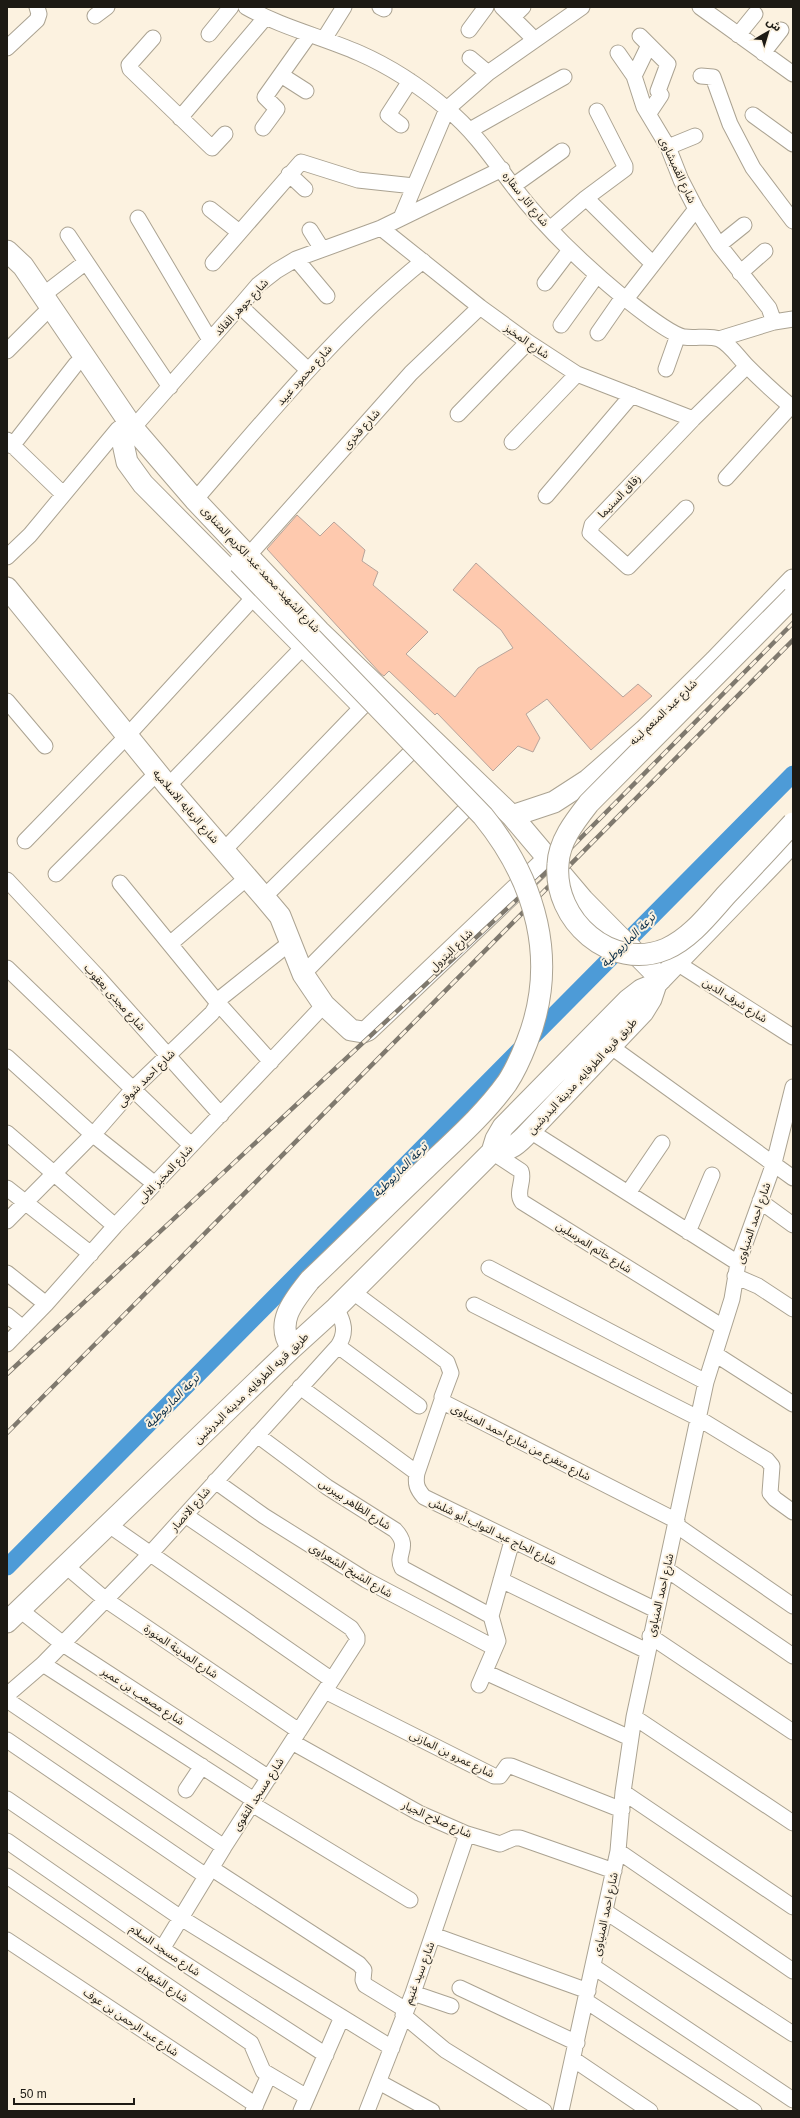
<svg xmlns="http://www.w3.org/2000/svg" width="800" height="2118" font-family="Arial,'Noto Sans Arabic',sans-serif">
<style>
.lines{fill:none;stroke-linecap:round;stroke-linejoin:round}
.canal{stroke:#4d9bd7;stroke-width:17}
.building{fill:#fec9ae;stroke:#b7a49b}
.street-casing{stroke:#aba392;stroke-width:17}
.secondary-casing{stroke:#aba392;stroke-width:23}
.street{stroke:#fff;stroke-width:15}
.secondary{stroke:#fff;stroke-width:21}
.rail-casing{stroke:#7f796e;stroke-width:4.5}
.rail{stroke:#fcf2e0;stroke-width:3;stroke-dasharray:9;stroke-linecap:butt}
.secondary-bridge-casing{stroke:#aba392;stroke-width:23;stroke-linecap:butt}
.secondary-bridge{stroke:#fff;stroke-width:21}
.labels{text-anchor:middle;dominant-baseline:central;stroke-width:4;stroke-linejoin:round;paint-order:stroke}
.street-label{font-size:11px;fill:#1d1a14;stroke:#fcf2e0}
.water-label{font-size:12px;font-style:italic;fill:#0d2f48;stroke:#fcf2e0}
</style>
<rect width="100%" height="100%" fill="#fcf2e0"/>
<g class="lines">
<!-- canal -->
<path class="canal" d="M7,1567L793,774"/>
</g>
<!-- building -->
<path class="building" d="M297,515L320,536L334,522L365,550L362,561L378,572L373,585L428,632L406,654L455,697L478,668L513,648L501,630L453,590L476,563L623,697L638,684L652,696L591,750L547,699L526,714L540,738L533,752L518,746L493,771L437,713L435,715L389,671L384,676L381,674L267,549Z"/>
<g class="lines">
<defs>
<path id="street" d="M246,7C283,28 320,36 359,53C391,67 421,87 447,109C474,131 492,158 513,186C544,227 583,264 623,297C636,307 669,334 684,337C696,339 708,335 719,339C730,344 738,357 747,366C761,380 777,395 793,408
M380,7L384,9
M502,7L535,40
M700,7L793,74
M95,16L107,7
M513,17L523,7
M469,30L486,7
M209,34L231,7
M738,35L755,14
M640,36L668,64L658,91L661,95L649,113
M153,38L129,65L130,69L212,148L225,134
M324,39L344,7
M7,48L37,20L39,14L37,7
M618,53L634,76L644,107L668,147L681,180L696,209L719,245L769,308L774,322
M763,53L781,30
M470,58L488,73
M281,75L306,91
M634,76L649,45
M701,76L713,77L730,124L753,168L793,221
M753,115L793,144
M180,118L265,18
M401,125L388,115L410,81
M263,128L277,109L265,97L309,35
M470,130L564,77
M668,147L695,136
M289,174L305,189
M513,186L562,151
M586,198L652,263
M210,209L239,232
M138,218L210,340
M401,218L447,109L488,73L582,7
M381,228L480,307L528,342L577,374L693,419
M550,229L586,198L625,169V166L597,111
M310,230L322,249
M68,235L170,387
M719,245L744,225
M296,259L327,296
M213,263L301,162L358,180L414,186
M740,273L765,251
M545,283L570,250
M43,295L86,262
M626,299L696,209
M240,306L308,370
M561,325L597,275
M598,333L623,297
M719,339L774,322L793,319
M7,351L44,314
M666,369L678,335
M458,414L528,342
M133,428L240,306L258,285L276,271L296,259L381,228L502,169
M7,440L63,494
M512,442L577,374
M12,446L76,364
M726,478L791,406
M546,496L632,395
M195,500C268,416 336,331 423,261
M686,508L628,567L590,533L592,525L693,419L747,366
M248,556L411,373L480,307
M7,557L30,535L118,429
M7,701L45,746
M168,786L311,639
M25,841L127,736L255,596
M224,850L363,706
M56,874L157,773
M7,880L96,975L221,1115
M120,883L218,1003L271,1062
M264,897L410,753
M171,943L248,877
M677,963L793,1037
M7,968L191,1145
M303,974L466,809
M610,1046L793,1178
M7,1057L91,1133L155,1184
M530,1131L738,1263
M7,1133L115,1226
M492,1152L521,1171C525,1181 515,1192 522,1202L723,1327
M7,1188L91,1254
M628,1193L662,1143
M760,1201L793,1225
M7,1221L99,1128L133,1089L212,1013L222,997L291,942
M688,1232L712,1175
M489,1268L706,1382
M7,1273L46,1304
M735,1276L758,1286L793,1309
M353,1292L447,1362L451,1373L442,1397L445,1403L677,1521
M474,1305L698,1418L767,1460L772,1466L770,1493L775,1499L793,1512
M7,1315L23,1328
M7,1344L46,1304L115,1226L324,1005
M338,1346L419,1406
M715,1354L793,1404
M300,1387L417,1473
M442,1400L417,1473C415,1484 417,1489 424,1497L656,1610
M257,1435L327,1487L395,1530C412,1548 394,1554 402,1568L491,1616
M215,1481L264,1516L366,1580L495,1648
M109,1525L332,1680
M676,1525L793,1606
M66,1566L106,1600L299,1731
M666,1569L793,1656
M501,1580L647,1651
M20,1610L63,1644L269,1778
M650,1636L793,1732
M43,1664L254,1800
M485,1672L630,1738
M479,1685L498,1641L491,1616L512,1541
M325,1691L494,1776H500L507,1766H511L622,1810
M7,1695L43,1664L150,1554L338,1346C347,1332 344,1322 336,1308
M7,1700L224,1847
M634,1717L793,1823
M7,1740L206,1876
M292,1742L419,1813L467,1834L500,1844L514,1838H520L614,1871
M186,1790L202,1766
M623,1792L793,1907
M7,1799L181,1918L392,2048
M252,1804L410,1900
M7,1841L162,1949L326,2055
M618,1851L793,1971
M211,1868L359,1964L364,1970L363,1980L365,1985L406,2010
M7,1876L251,2043L263,2071L307,2097
M606,1912L793,2034
M433,1935L588,1991
M7,1940L256,2105
M162,1949L224,1847L357,1641V1637L351,1628L185,1515
M594,1967L793,2100
M460,1988L577,2043
M413,1993L451,2006
M586,2001L754,2111
M403,2015L445,2050L544,2111
M573,2059L650,2111
M379,2082L432,2111
M253,2111L269,2075
M301,2111L342,2017
M367,2111L413,1993L467,1834
M561,2111L618,1851L623,1792L634,1717L706,1382L732,1299L738,1263L774,1163L793,1087"/>
<path id="secondary" d="M7,251L23,266L133,428L195,500L319,631L512,816L583,900L661,979
M121,434L127,462L143,484L358,701
M7,588L168,786L264,897L280,916L303,974L324,1005L351,1030L363,1032L368,1030L548,859
M512,816L554,802L588,780L645,730L715,661L793,580
M492,1152C510,1152 519,1143 530,1131L643,1012L651,999L656,984L793,842
M292,1348C274,1323 294,1300 310,1280
M7,1622L292,1348L336,1308L492,1152L496,1139L503,1127L628,1000L641,990L656,984"/>
</defs>
<!-- street casing -->
<use href="#street" class="street-casing"/>
<!-- secondary casing -->
<use href="#secondary" class="secondary-casing"/>
<!-- street -->
<use href="#street" class="street"/>
<!-- secondary -->
<use href="#secondary" class="secondary"/>
<defs>
<path id="rail" d="M7,1374L554,865L793,623
M7,1433L793,640"/>
</defs>
<!-- rail casing -->
<use href="#rail" class="rail-casing"/>
<!-- rail -->
<use href="#rail" class="rail"/>
<defs>
<path id="secondary-bridge" d="M239,563L483,816C536,881 559,961 527,1042C522,1055 515,1071 507,1083C484,1115 454,1141 426,1168C387,1205 349,1243 310,1280
M793,597L589,803C575,821 559,841 558,864C553,920 611,972 666,949C691,938 709,914 727,894C749,871 771,847 793,823"/>
</defs>
<!-- secondary-bridge casing -->
<use href="#secondary-bridge" class="secondary-bridge-casing"/>
<!-- secondary-bridge -->
<use href="#secondary-bridge" class="secondary-bridge"/>
</g>
<g class="labels">
<!-- street labels -->
<g class="street-label">
<text transform="translate(678 170) rotate(65)">شارع القمبشاوى</text>
<text transform="translate(526 199) rotate(51)">شارع اثار سقاره</text>
<text transform="translate(241 307) rotate(-47)">شارع جوهر القائد</text>
<text transform="translate(527 341) rotate(35)">شارع المخبز</text>
<text transform="translate(304 375) rotate(-48)">شارع محمود عبيد</text>
<text transform="translate(361 429) rotate(-48)">شارع فخرى</text>
<text transform="translate(619 496) rotate(-46)">زقاق السنيما</text>
<text transform="translate(261 569) rotate(47)">شارع الشهيد محمد عبد الكريم المتناوى</text>
<text transform="translate(663 712) rotate(-44)">شارع عبد المنعم لبنه</text>
<text transform="translate(186 806) rotate(49)">شارع الرعايه الاسلاميه</text>
<text transform="translate(451 950) rotate(-44)">شارع البترول</text>
<text transform="translate(115 997) rotate(48)">شارع مجدى يعقوب</text>
<text transform="translate(735 1000) rotate(32)">شارع شرف الدين</text>
<text transform="translate(582 1076) rotate(-47)">طريق قريه الطرفايه, مدينة البدرشين</text>
<text transform="translate(146 1078) rotate(-45)">شارع احمد شوقى</text>
<text transform="translate(165 1174) rotate(-47)">شارع المخبز الالى</text>
<text transform="translate(753 1223) rotate(-71)">شارع احمد المنياوى</text>
<text transform="translate(594 1247) rotate(32)">شارع خاتم المرسلين</text>
<text transform="translate(251 1388) rotate(-44)">طريق قريه الطرفايه, مدينة البدرشين</text>
<text transform="translate(521 1442) rotate(27)">شارع متفرع من شارع احمد المنياوى</text>
<text transform="translate(355 1504) rotate(33)">شارع الظاهر بيبرس</text>
<text transform="translate(190 1509) rotate(-49)">شارع الانصار</text>
<text transform="translate(493 1531) rotate(26)">شارع الحاج عبد التواب أبو شلش</text>
<text transform="translate(351 1570) rotate(31)">شارع الشيخ الشعراوى</text>
<text transform="translate(660 1595) rotate(-77)">شارع احمد المنياوى</text>
<text transform="translate(181 1651) rotate(34)">شارع المدينة المنورة</text>
<text transform="translate(143 1696) rotate(33)">شارع مصعب بن عمير</text>
<text transform="translate(452 1754) rotate(26)">شارع عمرو بن المازنى</text>
<text transform="translate(258 1794) rotate(-57)">شارع مسجد التقوى</text>
<text transform="translate(437 1819) rotate(24)">شارع صلاح الجيار</text>
<text transform="translate(605 1914) rotate(-78)">شارع احمد المنياوى</text>
<text transform="translate(165 1950) rotate(34)">شارع مسجد السلام</text>
<text transform="translate(419 1973) rotate(-69)">شارع سيد غنيم</text>
<text transform="translate(163 1983) rotate(34)">شارع الشهداء</text>
<text transform="translate(131 2022) rotate(34)">شارع عبد الرحمن بن عوف</text>
</g>
<!-- water labels -->
<g class="water-label">
<text transform="translate(628 940) rotate(-45)">ترعة الماريوطية</text>
<text transform="translate(400 1170) rotate(-45)">ترعة الماريوطية</text>
<text transform="translate(172 1401) rotate(-45)">ترعة الماريوطية</text>
</g>
</g>
<!-- border -->
<rect width="800" height="2118" fill="none" stroke="#1d1a14" stroke-width="16"/>
<!-- north arrow -->
<g transform="translate(768 32) rotate(38)" stroke="#fcf2e0" stroke-width="3" paint-order="stroke">
<path d="M0-3L7 15L0 10L-7 15Z" fill="#1d1a14"/>
<text y="-6" font-size="11" font-weight="bold" text-anchor="middle" fill="#1d1a14">ش</text>
</g>
<!-- scale -->
<path d="M14 2098v6h120v-6" fill="none" stroke="#1d1a14" stroke-width="2"/>
<text x="20" y="2098" font-size="12" fill="#1d1a14" stroke="#fcf2e0" stroke-width="3" paint-order="stroke">50 m</text>
</svg>
